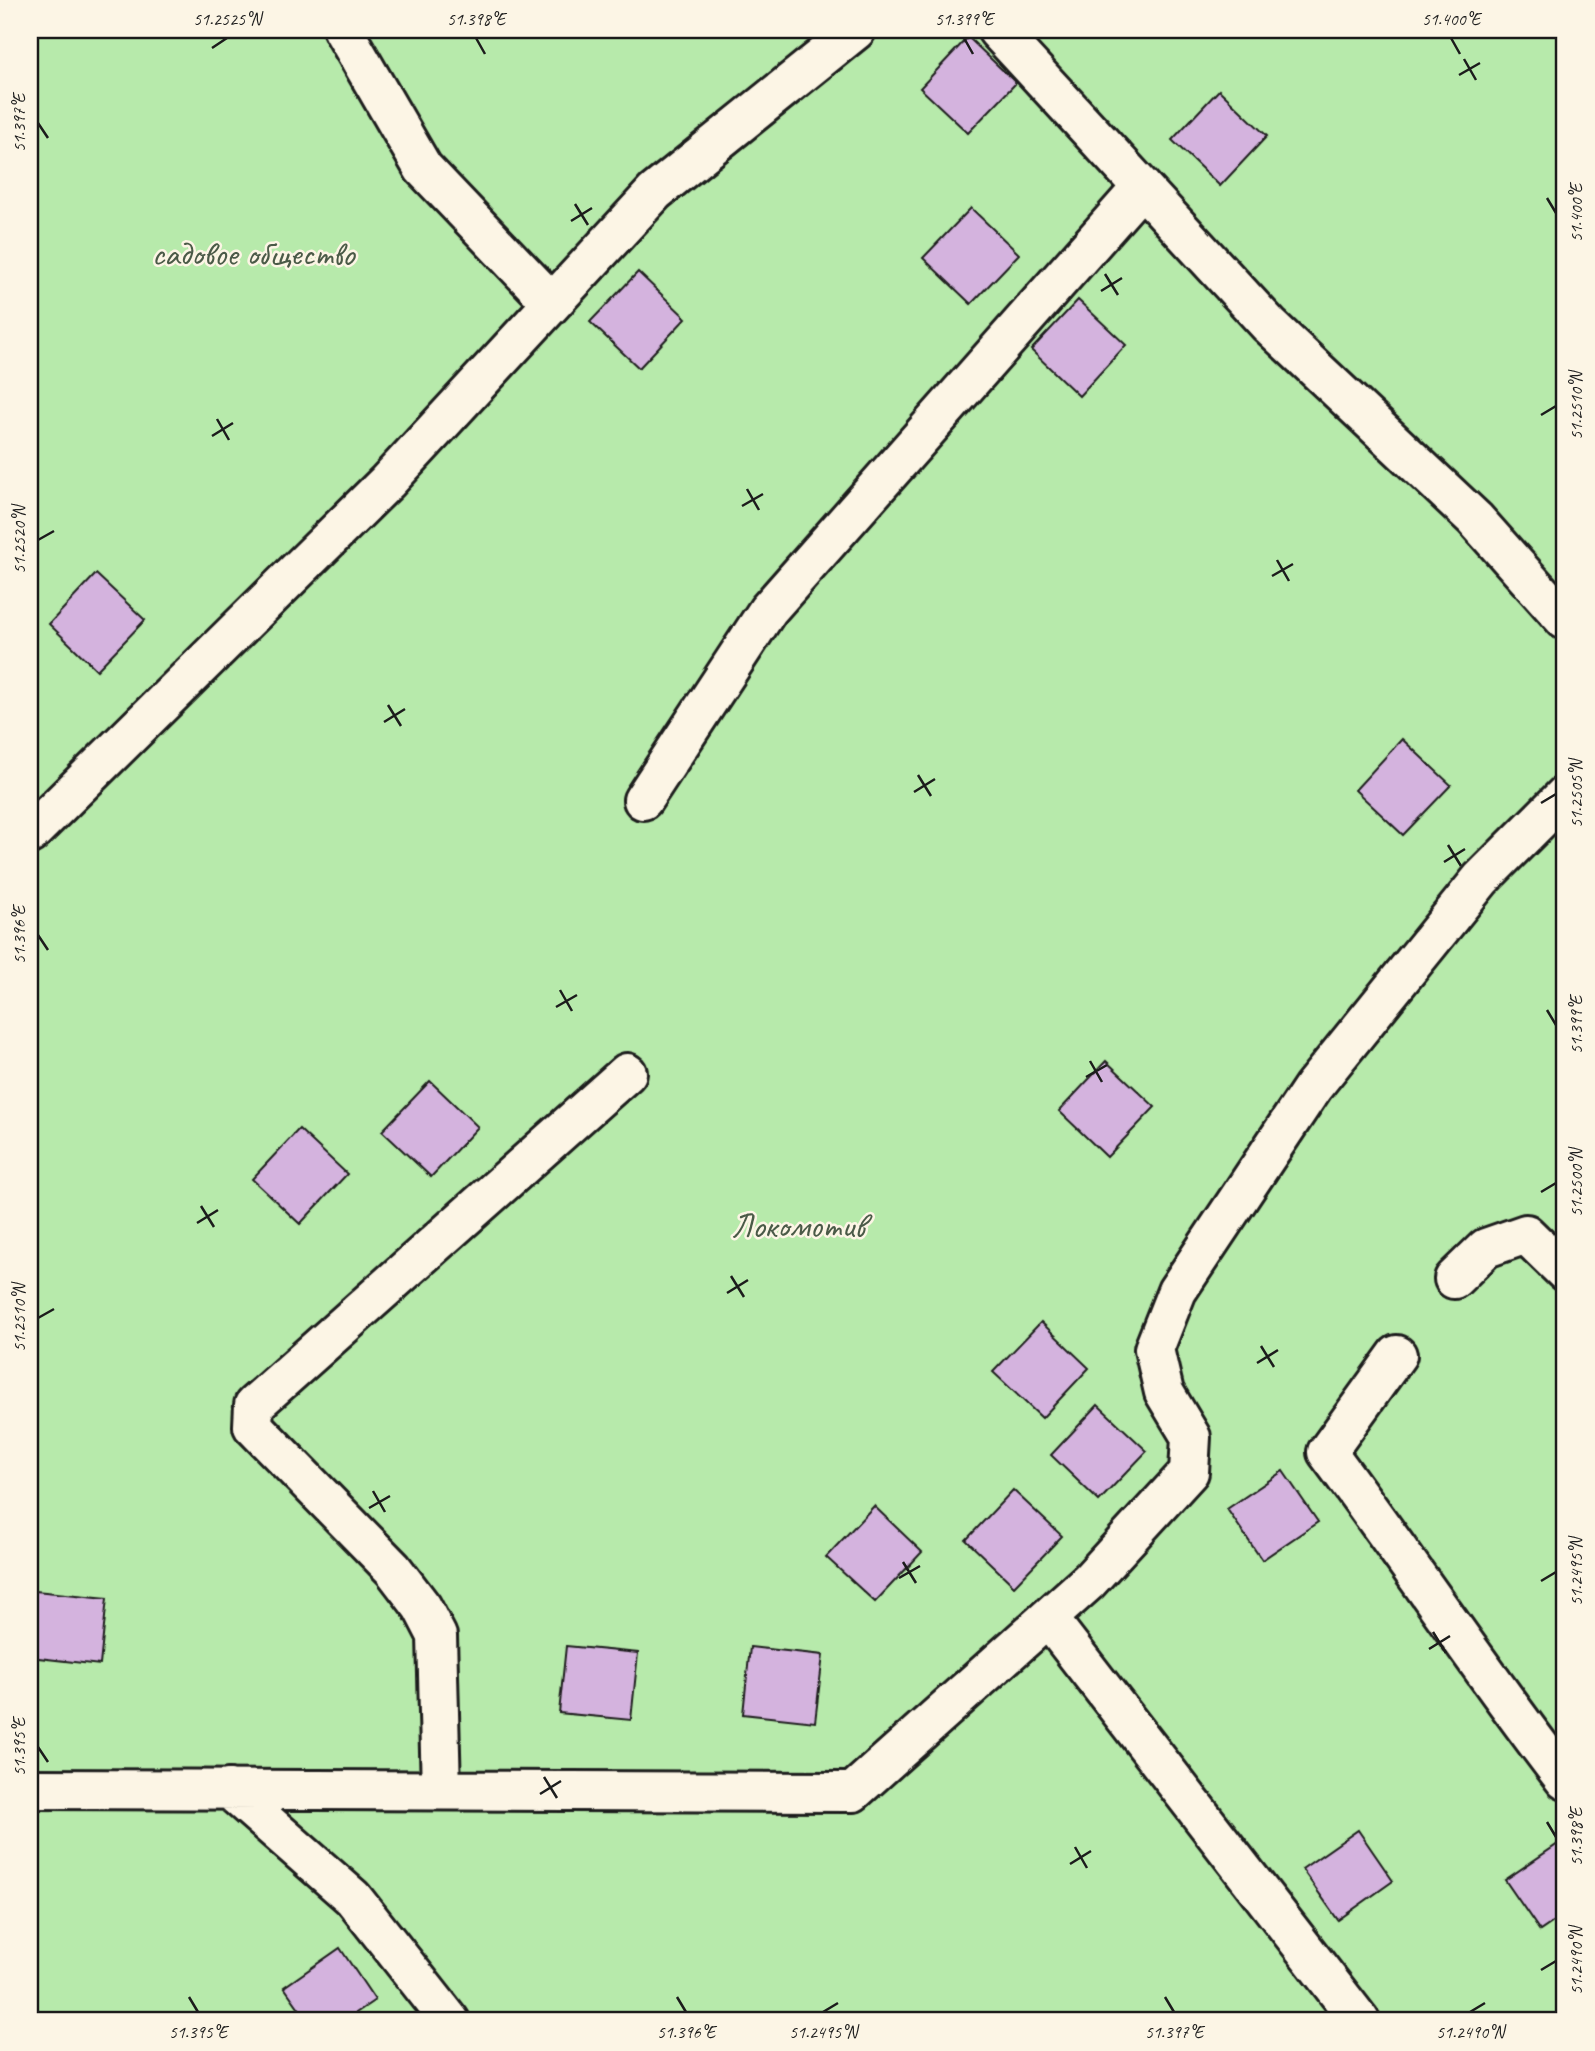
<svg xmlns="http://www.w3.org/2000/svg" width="1595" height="2051" font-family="Caveat,sans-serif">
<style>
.green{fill:#b7eaab;stroke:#6a8364;stroke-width:2}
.building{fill:#d4b3de;stroke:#1c1c1c;stroke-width:2}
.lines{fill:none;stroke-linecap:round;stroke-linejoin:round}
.street-casing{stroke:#1c1c1c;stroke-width:44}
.street{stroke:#fcf5e5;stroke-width:38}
.ticks{fill:none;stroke:#1c1c1c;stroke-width:2.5}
.labels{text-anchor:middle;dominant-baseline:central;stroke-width:5;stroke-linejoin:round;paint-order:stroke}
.park-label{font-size:35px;fill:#4a5a47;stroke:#fcf5e5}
.neatline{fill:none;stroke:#1c1c1c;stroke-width:2.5}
.ticks-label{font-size:18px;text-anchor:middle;fill:#1c1c1c}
</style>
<rect width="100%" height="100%" fill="#f0e1e3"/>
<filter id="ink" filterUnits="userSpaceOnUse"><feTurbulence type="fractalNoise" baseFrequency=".0143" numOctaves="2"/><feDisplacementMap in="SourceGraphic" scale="14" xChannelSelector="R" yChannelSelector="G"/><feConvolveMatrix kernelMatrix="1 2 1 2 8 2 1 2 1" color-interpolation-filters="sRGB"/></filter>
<g filter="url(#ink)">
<!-- green -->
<path class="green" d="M30,30H1565V2021H30Z"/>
<!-- building -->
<path class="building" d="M968,37L1016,83L968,133L920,88Z
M1219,90L1267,136L1220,186L1172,140Z
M971,208L1019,254L971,304L923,258Z
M638,272L686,318L639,368L590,322Z
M1078,300L1126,345L1079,396L1031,350Z
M96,574L145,620L97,670L49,624Z
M1402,739L1451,785L1403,835L1355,790Z
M1106,1061L1155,1107L1107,1157L1059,1111Z
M430,1081L478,1127L431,1177L382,1131Z
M299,1129L347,1174L300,1224L252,1179Z
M1041,1322L1089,1368L1042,1418L993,1372Z
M1098,1405L1147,1451L1099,1501L1051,1455Z
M1283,1471L1318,1522L1262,1560L1227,1509Z
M1013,1490L1062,1536L1014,1586L966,1540Z
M874,1506L922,1552L875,1602L826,1557Z
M35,1591L107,1598L100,1665L30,1657Z
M566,1646L638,1653L631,1720L559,1713Z
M750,1647L823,1655L815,1722L743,1714Z
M1358,1830L1393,1881L1338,1920L1302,1869Z
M1561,1842L1565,1848V1914L1540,1931L1505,1880Z
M340,1948L375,2000L344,2021H308L284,1987Z"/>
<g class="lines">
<defs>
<path id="street" d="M343,30L423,168L552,303
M997,30L1269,325L1475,519L1565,620
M643,800L768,610L1142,187
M30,834L387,482L655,192L856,30
M1454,1279L1486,1248L1526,1234L1565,1272
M1397,1355L1327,1452C1408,1560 1482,1673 1565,1780
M1048,1618L1360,2021
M30,1789L853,1792L1089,1581L1189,1472L1191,1437L1164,1392L1154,1349L1177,1291L1313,1087L1481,879L1565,795
M229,1789L353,1898L450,2021
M441,1790L437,1636L422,1607L393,1569L253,1426L254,1405L627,1073"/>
</defs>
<!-- street casing -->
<use href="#street" class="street-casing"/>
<!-- street -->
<use href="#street" class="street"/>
</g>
</g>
<!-- ticks -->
<path class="ticks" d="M476,38L485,54M964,38L973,54M1451,38L1460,54M212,48L227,38M1464,59L1476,80M1459,75L1480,63M38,123L48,138M1547,198L1556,213M575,204L588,225M571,221L592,208M1105,274L1118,295M1101,291L1122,278M1541,415L1556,406M217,419L229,440M212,436L233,423M747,489L759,510M742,506L763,494M38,540L54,531M1277,560L1289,581M1272,576L1293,564M388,705L401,726M384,722L405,709M918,775L931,796M914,792L935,779M1541,803L1556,794M1448,845L1461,866M1444,862L1465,849M38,935L48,950M560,990L572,1011M556,1007L577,995M1547,1010L1556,1025M1090,1061L1102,1082M1086,1077L1107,1065M1541,1192L1556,1183M201,1206L214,1227M197,1223L218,1210M731,1276L744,1297M727,1293L748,1280M38,1318L54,1309M1261,1346L1274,1367M1257,1363L1278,1350M373,1491L385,1512M369,1508L390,1496M903,1562L916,1583M899,1578L920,1566M1541,1581L1556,1572M1433,1632L1446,1653M1429,1649L1450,1636M38,1747L48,1762M544,1777L557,1798M540,1794L561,1781M1547,1822L1556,1837M1075,1847L1087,1868M1070,1864L1091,1851M1541,1970L1556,1961M189,1997L198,2012M677,1997L686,2012M1165,1997L1174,2012M823,2012L838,2003M1470,2012L1485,2003"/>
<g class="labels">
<!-- park labels -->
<g class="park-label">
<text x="253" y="253">садовое общество</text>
<text x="798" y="1225">Локомотив</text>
</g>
</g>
<!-- margin -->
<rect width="1595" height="2051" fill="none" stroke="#fcf5e5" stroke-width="77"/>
<rect x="38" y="38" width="1518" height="1974" class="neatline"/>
<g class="ticks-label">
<text x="227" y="25">51.2525°N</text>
<text x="476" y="25">51.398°E</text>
<text x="964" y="25">51.399°E</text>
<text x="1451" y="25">51.400°E</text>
<text transform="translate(19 123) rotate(-90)" y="6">51.397°E</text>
<text transform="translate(1576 213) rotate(-90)" y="6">51.400°E</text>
<text transform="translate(1576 406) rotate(-90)" y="6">51.2510°N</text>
<text transform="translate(19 540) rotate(-90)" y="6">51.2520°N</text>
<text transform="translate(1576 794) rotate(-90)" y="6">51.2505°N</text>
<text transform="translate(19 935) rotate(-90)" y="6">51.396°E</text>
<text transform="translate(1576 1025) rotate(-90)" y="6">51.399°E</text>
<text transform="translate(1576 1183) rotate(-90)" y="6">51.2500°N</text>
<text transform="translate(19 1318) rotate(-90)" y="6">51.2510°N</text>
<text transform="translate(1576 1572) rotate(-90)" y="6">51.2495°N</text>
<text transform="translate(19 1747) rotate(-90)" y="6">51.395°E</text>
<text transform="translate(1576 1837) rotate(-90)" y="6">51.398°E</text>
<text transform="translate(1576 1961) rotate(-90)" y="6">51.2490°N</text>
<text x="198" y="2038">51.395°E</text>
<text x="686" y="2038">51.396°E</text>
<text x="823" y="2038">51.2495°N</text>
<text x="1174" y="2038">51.397°E</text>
<text x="1470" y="2038">51.2490°N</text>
</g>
</svg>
